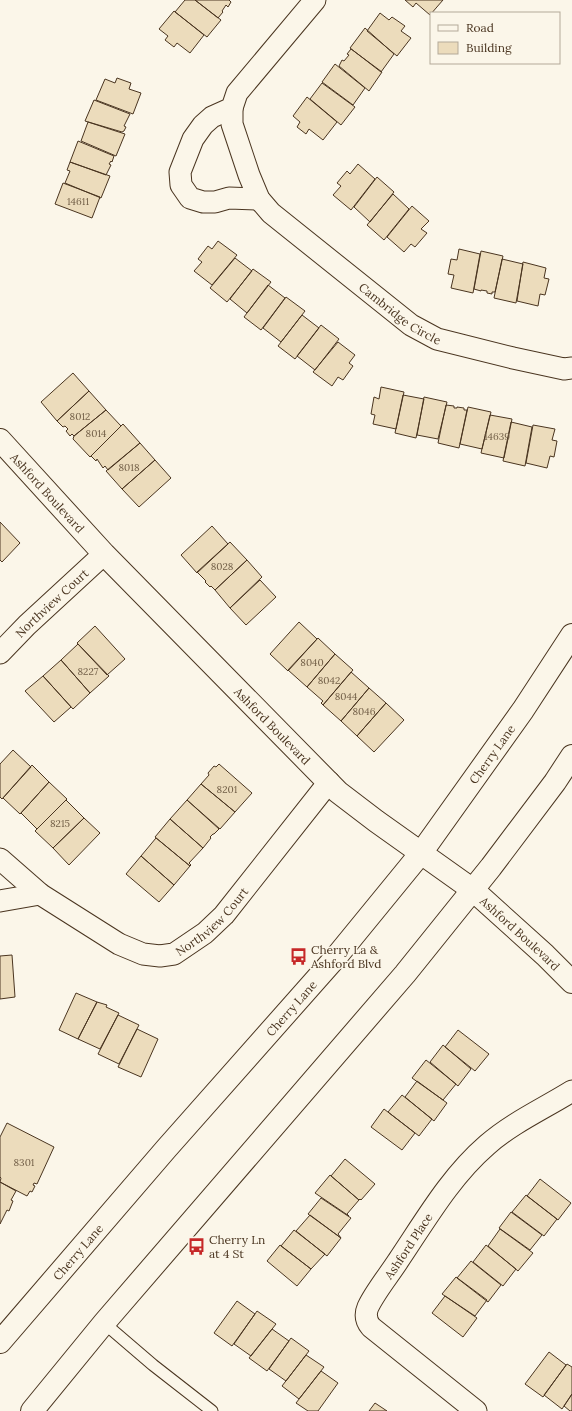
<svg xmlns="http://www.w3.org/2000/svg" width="572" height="1411" font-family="Lora,serif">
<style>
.building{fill:#ecdcbc;stroke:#4a3520}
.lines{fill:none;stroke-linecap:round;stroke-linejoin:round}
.lane-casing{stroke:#4a3520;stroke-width:13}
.street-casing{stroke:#4a3520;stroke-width:23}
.secondary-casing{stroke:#4a3520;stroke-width:24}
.lane{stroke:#fbf6e9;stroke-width:11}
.street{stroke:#fbf6e9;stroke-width:21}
.secondary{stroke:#fbf6e9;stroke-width:22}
.labels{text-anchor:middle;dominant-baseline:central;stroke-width:3;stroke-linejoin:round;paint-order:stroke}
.number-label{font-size:10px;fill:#725f47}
.street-label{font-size:12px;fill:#4a3520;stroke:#fbf6e9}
.poi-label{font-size:12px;fill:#4a3520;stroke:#fbf6e9;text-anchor:start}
</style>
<rect width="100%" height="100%" fill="#fbf6e9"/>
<!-- building -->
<path class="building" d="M185,0H195L221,20L207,37L175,12Z
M195,0H229L231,2L228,7L226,5L222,11L223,12L218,18Z
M405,0H443L430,15L416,3L413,7Z
M174,11L204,35L190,53L177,43L174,47L165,40L168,36L159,29Z
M380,13L389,20L392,17L405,26L401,31L411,38L397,56L367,31Z
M365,28L394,54L381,72L350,48Z
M351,49L382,72L369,91L339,66L342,60L344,61L349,55L347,54Z
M335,64L365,88L353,105L322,82Z
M117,78L131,83L129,89L141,93L133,114L96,100L105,79L115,83Z
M322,83L355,107L341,125L310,99Z
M307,97L337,122L323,140L309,129L306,134L297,127L300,122L293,116Z
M94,100L130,114L124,126L126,127L124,131L122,132L85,121Z
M88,122L125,134L116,156L81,141Z
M78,141L114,156L112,162L111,161L109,164L111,165L106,175L70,162Z
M70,162L110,176L101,198L65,183L70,171L67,170Z
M358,164L375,179L351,210L333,195L341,186L337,183L347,171L350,174Z
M377,177L394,192L370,222L354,207Z
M63,183L100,197L92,218L55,204Z
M393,194L409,209L384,240L367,225Z
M412,206L429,221L421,229L427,233L415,247L411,244L404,252L387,237Z
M218,241L237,255L212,285L194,271L202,262L198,259L208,246L212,249Z
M459,249L480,254L473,293L451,288L454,275L448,274L451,259L457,260Z
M481,251L503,256L495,292H492V294L487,293V291L481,290V291L474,289Z
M235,258L252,271L227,302L210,288Z
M502,259L523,264L516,303L494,298Z
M523,262L546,268L544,278L549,279L545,295L540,294L538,306L517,301Z
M253,269L271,282L247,313L230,299Z
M268,285L285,298L261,330L244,317Z
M286,297L305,311L281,342L263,328Z
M302,315L319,328L295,359L278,346Z
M321,325L339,339L315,370L297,356Z
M338,342L355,355L349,363L353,366L343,380L338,377L332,386L313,372Z
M73,373L89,391L57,421L41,402Z
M381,387L404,392L396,429L373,424L375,415L371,414L374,397L379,399Z
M89,391L106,410L74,436L72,434L70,436L66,431L68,429L65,426L63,427L57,421Z
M403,395L424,399L416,438L395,433Z
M424,397L447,402L438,439L417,435Z
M446,405L454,406V408H457V407L464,408V410H467L459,448L438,443Z
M468,407L491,412L482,449L460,444Z
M106,410L121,426L90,457L73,439L74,436Z
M490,415L512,419L504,458L481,453Z
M511,422L532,427L525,466L503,461Z
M123,424L140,443L108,470L105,466L103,468L97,459L96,461L91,456Z
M533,425L555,429L552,440L557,441L554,457L550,456L547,468L526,463Z
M140,443L155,460L122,489L106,471Z
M155,460L171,478L139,507L122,489Z
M0,522L20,543L2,562L0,560Z
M212,526L228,544L197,573L181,555Z
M230,542L247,560L215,590L211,586L210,587L205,582L206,581L197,572Z
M247,560L262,577L230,608L215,590Z
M260,580L276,597L246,625L230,608Z
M299,622L317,639L288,671L270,654Z
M95,626L125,659L107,675L77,643Z
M318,638L335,654L307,687L288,670Z
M78,644L109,676L90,693L61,660Z
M335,654L353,670L323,705L321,703L323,701L307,687Z
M61,660L90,693L73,709L43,676Z
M351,672L369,688L341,721L323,705Z
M43,676L71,707L54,722L25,691Z
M369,688L386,703L357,736L341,721Z
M386,703L404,720L374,752L357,736Z
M13,750L31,767L2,799L0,797V764Z
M219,764L252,793L235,812L201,784L209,775L208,773L214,766L216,767Z
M32,765L49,782L20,814L3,798Z
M49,782L67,799L37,829L21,813Z
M201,784L235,812L220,829L187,800Z
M66,800L84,818L53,848L35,831Z
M187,800L219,829L214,834H213L210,837L211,838L203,848L170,819Z
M84,818L100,833L69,865L53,848Z
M170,819L203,848L189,863L191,865L190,866L155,837Z
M156,838L190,866L174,885L141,856Z
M141,856L174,885L159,902L126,874Z
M12,955L15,997L0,999V956Z
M76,993L97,1002L78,1039L59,1030Z
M97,1002L107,1005L106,1007L119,1013L100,1049L78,1039Z
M118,1015L139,1025L119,1064L98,1054Z
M137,1029L158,1039L141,1077L118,1067Z
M458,1030L489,1054L475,1071L445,1047Z
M443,1045L471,1069L458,1086L430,1062Z
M426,1060L456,1084L443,1100L412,1078Z
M417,1081L447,1103L434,1121L405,1097Z
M402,1095L432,1119L419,1136L388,1112Z
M384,1109L415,1133L402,1150L371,1127Z
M7,1123L54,1147L37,1184L34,1183L33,1185L35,1186L32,1192L30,1191L27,1196L0,1182L1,1178L0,1177V1137Z
M345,1159L375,1184L361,1200L360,1199L359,1200L331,1176Z
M330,1175L359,1200L347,1214L349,1216L315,1193Z
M540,1179L571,1203L558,1220L527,1196Z
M0,1182L16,1191L11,1200L13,1201L9,1211L7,1210L0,1224Z
M526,1195L557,1219L544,1236L512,1212Z
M321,1198L351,1218L338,1234L341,1238L308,1214Z
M511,1212L542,1235L530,1250L499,1228Z
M310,1215L341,1238L327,1256L296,1231Z
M500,1229L533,1253L518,1271L488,1246Z
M294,1230L325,1254L311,1269L281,1246Z
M280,1245L311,1269L297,1286L267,1261Z
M486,1245L516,1269L503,1286L473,1262Z
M471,1261L501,1285L488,1302L457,1278Z
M456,1277L487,1300L475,1316L442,1294Z
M445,1296L477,1318L463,1337L432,1313Z
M237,1301L255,1314L232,1346L214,1333Z
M257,1311L276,1324L251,1356L234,1344Z
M272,1329L289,1341L267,1371L249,1358Z
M291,1338L309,1351L286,1381L269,1369Z
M549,1352L566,1365L543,1397L525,1384Z
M306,1355L324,1367L299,1399L282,1386Z
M567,1364L572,1367V1394L562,1409L544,1395Z
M321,1371L338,1383L318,1411H308L296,1403Z
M572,1394V1411H570L564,1406Z
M375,1403L387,1411H369Z"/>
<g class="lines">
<defs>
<path id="lane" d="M104,1323L153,1365L212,1411"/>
<g id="street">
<path id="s1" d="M232,108V124L249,175L259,199L271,213L411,325L437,339L513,358L564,369L572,368"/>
<path d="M259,199L229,198L215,202H203L190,198L181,185L180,172L193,139L203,125L212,117L232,108L237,93L315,0"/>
<path id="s2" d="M0,653L27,625L104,554"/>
<path id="s3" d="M0,859L40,894L119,944L143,954L160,956L174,954L205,933L224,915L329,782"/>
<path d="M0,901L40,894"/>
<path id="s4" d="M476,1411L371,1327C366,1321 365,1314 368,1307C375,1292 389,1275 398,1261C425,1221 450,1177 487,1145C512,1123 543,1109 572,1091"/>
</g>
<g id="secondary">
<path id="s5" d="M0,440L104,554L338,792L376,821L473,890L545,955L572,982"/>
<path id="s6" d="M0,1342L166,1149L336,957L421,853L523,710L572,635"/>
<path d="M32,1411L104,1323L405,974L491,867L555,782L572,756"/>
</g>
</defs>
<!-- lane casing -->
<use href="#lane" class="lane-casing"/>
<!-- street casing -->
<use href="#street" class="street-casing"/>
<!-- secondary casing -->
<use href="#secondary" class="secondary-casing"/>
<!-- lane -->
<use href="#lane" class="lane"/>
<!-- street -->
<use href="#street" class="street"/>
<!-- secondary -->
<use href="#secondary" class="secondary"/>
</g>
<!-- icons -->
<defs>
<symbol id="bus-bare" viewBox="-9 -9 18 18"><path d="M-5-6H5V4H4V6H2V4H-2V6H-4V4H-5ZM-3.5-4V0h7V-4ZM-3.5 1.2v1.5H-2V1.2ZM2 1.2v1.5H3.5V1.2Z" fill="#c62828" stroke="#fbf6e9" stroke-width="2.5" paint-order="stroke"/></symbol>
</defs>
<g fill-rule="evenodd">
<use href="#bus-bare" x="286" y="944" width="25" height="25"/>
<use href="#bus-bare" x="184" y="1234" width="25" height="25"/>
</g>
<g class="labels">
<!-- number labels -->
<g class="number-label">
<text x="78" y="201">14611</text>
<text x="80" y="416">8012</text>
<text x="96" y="433">8014</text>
<text x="497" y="436">14639</text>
<text x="129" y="467">8018</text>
<text x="222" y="566">8028</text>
<text x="312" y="662">8040</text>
<text x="88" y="671">8227</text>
<text x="329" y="680">8042</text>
<text x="346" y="696">8044</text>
<text x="364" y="711">8046</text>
<text x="227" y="789">8201</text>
<text x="60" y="823">8215</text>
<text x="24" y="1162">8301</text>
</g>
<!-- street labels -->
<g class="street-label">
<text stroke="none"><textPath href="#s1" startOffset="278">Cambridge Circle</textPath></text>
<text stroke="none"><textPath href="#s5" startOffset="71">Ashford Boulevard</textPath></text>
<text stroke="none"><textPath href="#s2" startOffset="72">Northview Court</textPath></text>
<text stroke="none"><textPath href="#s5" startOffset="395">Ashford Boulevard</textPath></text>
<text stroke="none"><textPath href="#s6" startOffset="767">Cherry Lane</textPath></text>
<text stroke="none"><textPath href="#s3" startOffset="254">Northview Court</textPath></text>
<text stroke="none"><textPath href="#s5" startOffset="719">Ashford Boulevard</textPath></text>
<text stroke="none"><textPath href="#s6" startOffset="443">Cherry Lane</textPath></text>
<text stroke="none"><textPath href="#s4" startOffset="229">Ashford Place</textPath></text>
<text stroke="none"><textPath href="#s6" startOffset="119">Cherry Lane</textPath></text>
</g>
<!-- poi labels -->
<g class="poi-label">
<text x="311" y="949">Cherry La &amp;<tspan x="311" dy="14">Ashford Blvd</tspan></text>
<text x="209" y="1239">Cherry Ln<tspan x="209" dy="14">at 4 St</tspan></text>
</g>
</g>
<!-- legend -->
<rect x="430" y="12" width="130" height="52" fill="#fbf6e9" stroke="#b4a999"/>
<rect x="438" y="25" width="20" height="6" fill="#fbf6e9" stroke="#b4a999"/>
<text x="466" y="32" font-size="12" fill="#4a3520">Road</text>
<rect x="438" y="42" width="20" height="12" fill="#ecdcbc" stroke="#b4a999"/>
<text x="466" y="52" font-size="12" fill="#4a3520">Building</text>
</svg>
